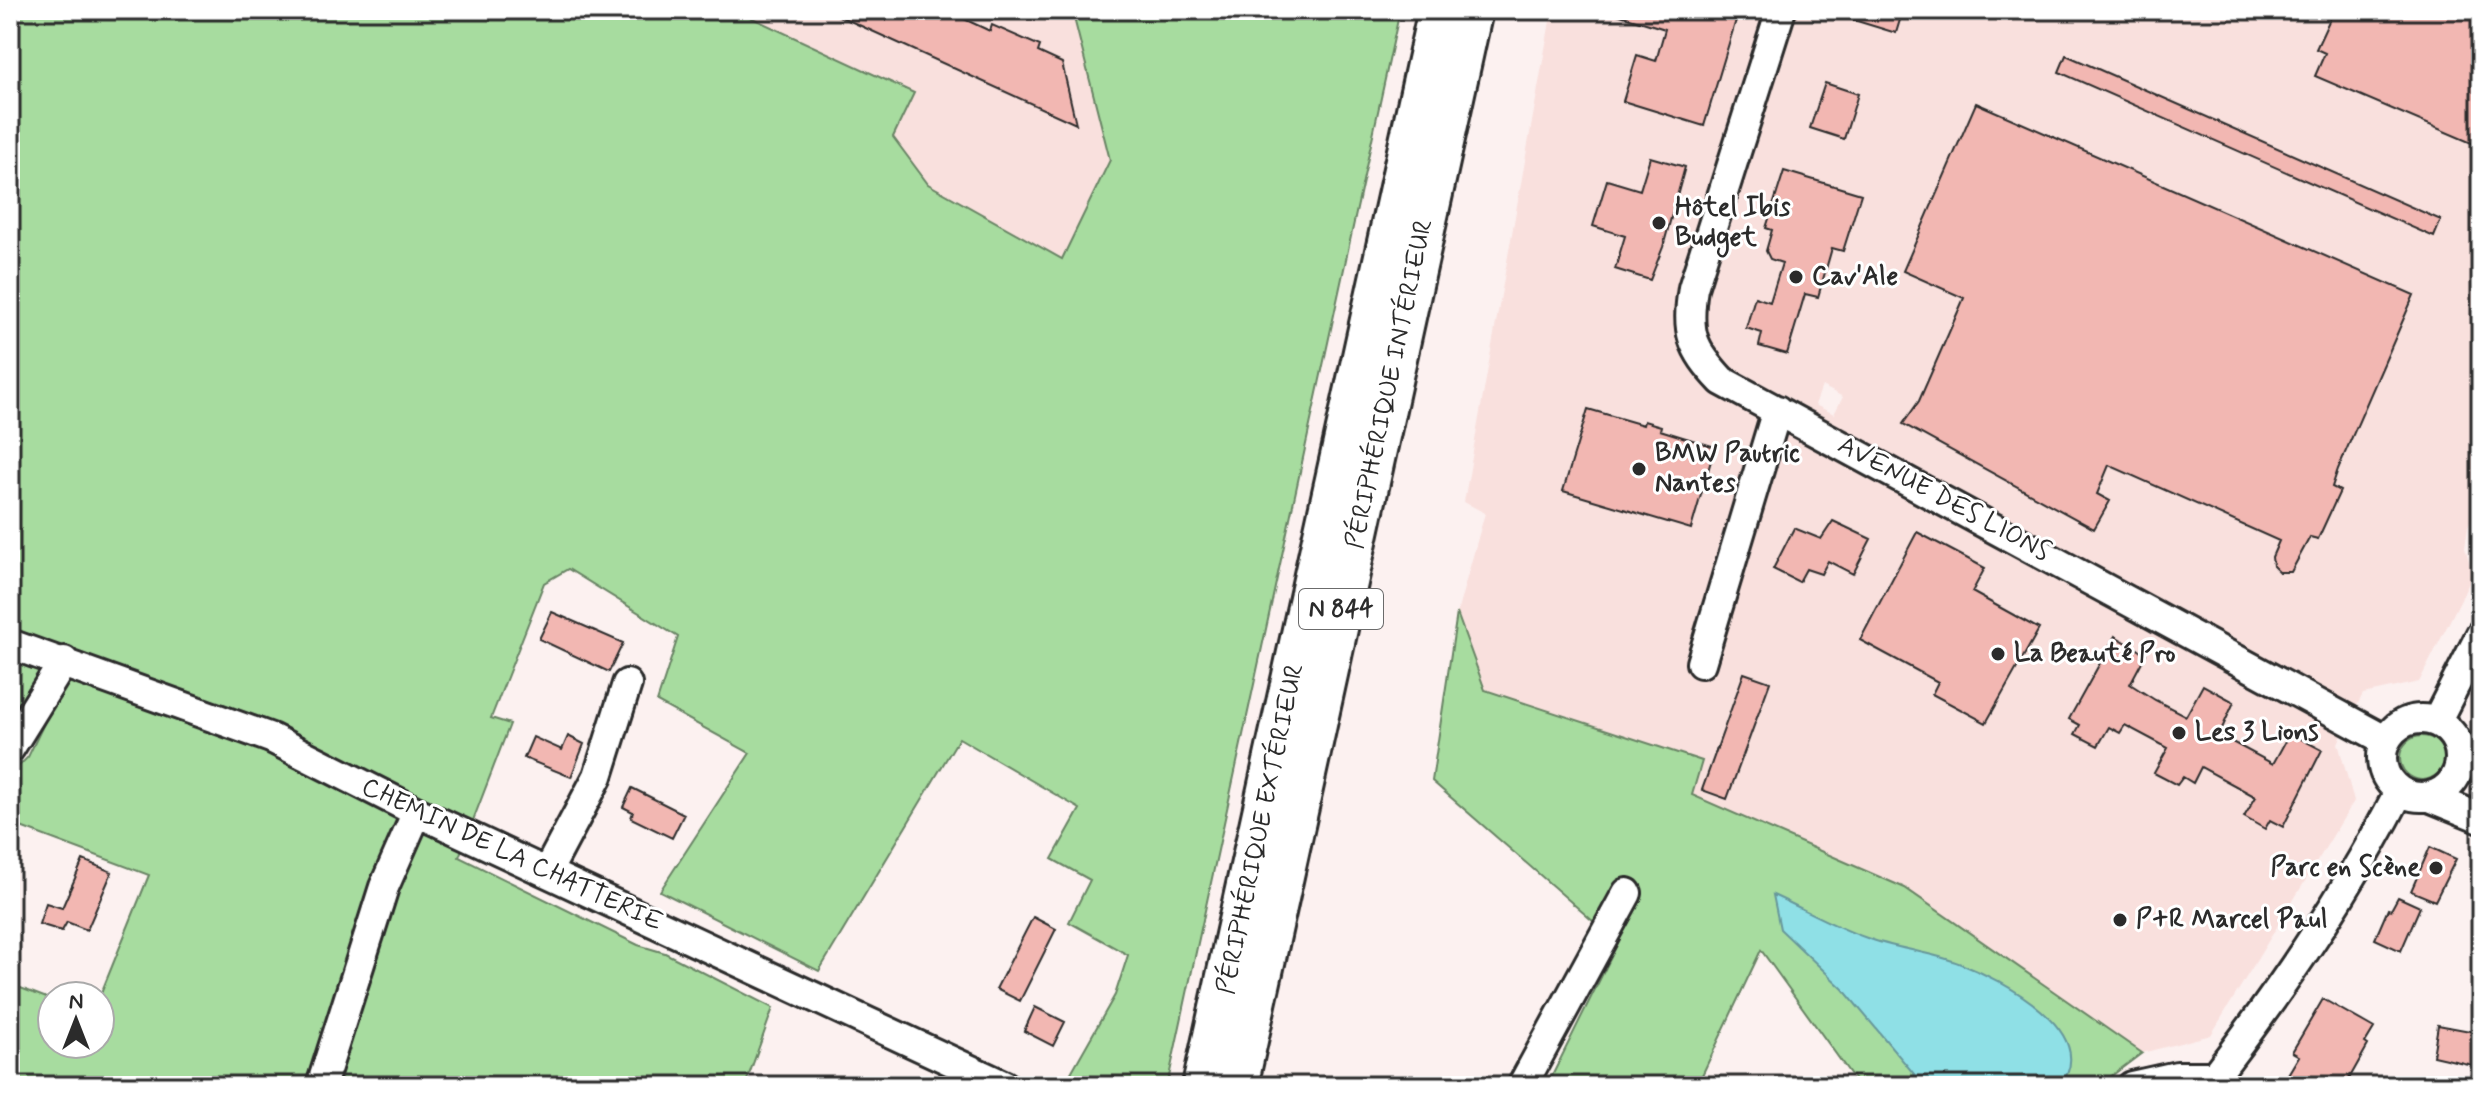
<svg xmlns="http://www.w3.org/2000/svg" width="2491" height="1096" font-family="Mynerve,sans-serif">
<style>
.built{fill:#f9e0dd;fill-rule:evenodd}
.green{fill:#a7dc9f;stroke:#698465;stroke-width:2}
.water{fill:#8fe0e6;stroke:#67989b;stroke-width:2}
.building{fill:#f2b7b2;stroke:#2b2b2b;stroke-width:2}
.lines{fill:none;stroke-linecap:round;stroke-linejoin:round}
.minor-casing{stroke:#2b2b2b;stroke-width:34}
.highway-casing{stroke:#2b2b2b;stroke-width:48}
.minor{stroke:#fff;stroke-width:28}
.highway{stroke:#fff;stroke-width:42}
.tram{stroke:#2b2b2b;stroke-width:2}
.poi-dot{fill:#2b2b2b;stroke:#fff;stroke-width:3}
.labels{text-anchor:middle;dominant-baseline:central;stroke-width:6;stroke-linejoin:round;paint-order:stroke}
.shield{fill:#fff;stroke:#6b6b6b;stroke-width:2}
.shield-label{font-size:24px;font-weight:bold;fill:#2b2b2b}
.poi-label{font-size:26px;font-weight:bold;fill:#2b2b2b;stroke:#fff;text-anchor:start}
.street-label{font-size:26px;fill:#2b2b2b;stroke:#fff}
</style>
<rect width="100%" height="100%" fill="#fcf1f0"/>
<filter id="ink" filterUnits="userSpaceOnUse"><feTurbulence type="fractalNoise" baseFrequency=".0125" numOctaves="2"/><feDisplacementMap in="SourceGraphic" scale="16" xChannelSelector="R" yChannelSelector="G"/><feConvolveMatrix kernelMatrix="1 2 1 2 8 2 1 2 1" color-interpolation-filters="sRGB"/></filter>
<g filter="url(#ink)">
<!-- built -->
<path class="built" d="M735,10H1072L1110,160L1063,259L928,184L893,137L913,92Z
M1552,10H2481V504L2468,526L2465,547L2473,575L2419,682L2363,694L2338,743L2354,801L2211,1035L2142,1053L1905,888L1692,795L1702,761L1485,690L1457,613L1485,513L1464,502ZM1822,386L1843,397L1834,414L1815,405Z"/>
<!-- green -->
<path class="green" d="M10,10H735L914,93L893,137L928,184L1062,259L1110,160L1072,10H1400L1167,1086L1064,1085L1115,995L1128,955L1069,922L1090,880L1052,859L1080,809L959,738L819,971L660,891L750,753L657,702L678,637L568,569L544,583L491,718L510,724L459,857L638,945L665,953L773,1008L745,1086H10V984L52,1000V1044H100V996L149,875L10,823V775L28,757L48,715L10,701Z
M1457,613L1485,690L1702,761L1692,795L1905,888L2142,1053L2098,1086H1859L1761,950L1697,1086H1547L1618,943L1432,781Z
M2400 758a22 22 0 1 1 44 0a22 22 0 1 1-44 0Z"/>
<!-- water -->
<path class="water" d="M1773,895C1804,909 1835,927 1867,938C1897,949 1931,952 1961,964C2002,980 2102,1032 2060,1086H1924L1843,989L1780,929Z"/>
<!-- building -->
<path class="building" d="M826,10H945L990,31L992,25L1040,46L1038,52L1062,63L1076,124Z
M1618,10H1739L1704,126L1623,101L1637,55L1656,61L1665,29L1617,14Z
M1834,10H1903L1896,33L1834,14Z
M2334,10H2481V147L2315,76L2325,53L2316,49Z
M2066,55L2441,220L2434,237L2059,72Z
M1825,83L1858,94L1844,139L1810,128Z
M1976,103L2414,295L2338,469L2332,487L2340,491L2318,539L2310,537L2291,572H2279L2273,566L2272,557L2279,541L2109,465L2097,494L2110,501L2094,529L1903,424L1919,401L1964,298L1903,271Z
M1650,157L1685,167L1663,247L1650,280L1615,269L1625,236L1593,226L1607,180L1640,190Z
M1784,171L1861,194L1843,251L1832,248L1818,297L1805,294L1787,354L1759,346L1762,333L1746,328L1755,297L1770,302L1782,263L1770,259L1766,251L1772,230L1766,228Z
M1588,409L1643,425L1644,421L1661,426L1660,430L1715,447L1691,529L1563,491Z
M1833,521L1871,539L1853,574L1828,561L1821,574L1806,569L1799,582L1773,569L1794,528L1821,539Z
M1917,532L1985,568L1972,592L2039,629L1986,723L1932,694L1938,682L1860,640Z
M552,612L623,643L609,672L539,639Z
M2115,636L2146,654L2130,684L2155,700L2186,716L2203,685L2234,702L2219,735L2273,764L2290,733L2322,750L2283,827L2270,820L2265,829L2244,817L2256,797L2201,767L2193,783L2183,777L2177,785L2154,773L2168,748L2125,725L2120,733L2109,727L2098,746L2075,734L2080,725L2069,719Z
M1744,673L1770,682L1727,799L1702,790Z
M568,736L584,744L571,777L524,758L533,737L562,750Z
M632,788L684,814L672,838L631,818L633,812L623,807Z
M2430,847L2456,859L2435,901L2411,891Z
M83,860L112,872L87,930L67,922L62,931L39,924L46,903L62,908Z
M2398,897L2420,907L2401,951L2375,939L2388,909L2391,910Z
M1033,917L1056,929L1020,1001L996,989Z
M2323,999L2374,1028L2365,1043L2368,1045L2345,1086H2281L2299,1056L2292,1052Z
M1035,1007L1065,1022L1053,1046L1024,1031Z
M2438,1025L2481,1033V1067L2433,1056Z"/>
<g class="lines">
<defs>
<path id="minor" d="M1781,10L1693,288C1686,332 1691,348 1722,381L2385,740
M10,644L271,738L417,812L1005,1086
M1701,663L1777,410
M2382 758a39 39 0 1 1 78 0a39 39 0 1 1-78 0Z
M2436,722L2481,634
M10,748L64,661
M2429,797L2481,818
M547,872L598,776L627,684
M321,1086L384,887L417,812
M1522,1086L1627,893
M2132,1086L2177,1076H2215
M2207,1086C2278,995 2346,895 2399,792"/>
<path id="highway" d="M1204,1086L1440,10
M1236,1086L1471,10"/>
</defs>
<!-- minor casing -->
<use href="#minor" class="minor-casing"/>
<!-- highway casing -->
<use href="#highway" class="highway-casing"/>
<!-- minor -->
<use href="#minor" class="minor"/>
<!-- highway -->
<use href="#highway" class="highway"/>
<!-- tram -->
<path class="tram" d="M2475,777L2481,780
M2465,795L2481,804"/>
</g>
</g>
<!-- markers -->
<g class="poi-dot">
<circle cx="1659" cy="223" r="8"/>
<circle cx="1796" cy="277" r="8"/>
<circle cx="1639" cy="469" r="8"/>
<circle cx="1998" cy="654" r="8"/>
<circle cx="2179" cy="733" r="8"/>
<circle cx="2436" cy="868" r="8"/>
<circle cx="2120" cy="920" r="8"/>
</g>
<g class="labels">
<!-- shield labels -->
<rect class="shield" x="1299" y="589" width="84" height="40" rx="6"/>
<g class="shield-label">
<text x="1341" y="609">N 844</text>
</g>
<!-- poi labels -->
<g class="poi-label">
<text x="1675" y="208">Hôtel Ibis<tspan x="1675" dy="30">Budget</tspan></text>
<text x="1812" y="277">Cav'Ale</text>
<text x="1655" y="454">BMW Pautric<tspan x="1655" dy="30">Nantes</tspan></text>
<text x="2014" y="654">La Beauté Pro</text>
<text x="2195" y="733">Les 3 Lions</text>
<text x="2420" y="868" text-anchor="end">Parc en Scène</text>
<text x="2136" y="920">P+R Marcel Paul</text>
</g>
<!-- street labels -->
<g class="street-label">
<text transform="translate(1390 384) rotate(-78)">PÉRIPHÉRIQUE INTÉRIEUR</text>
<text transform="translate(1944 499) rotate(28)">AVENUE DES LIONS</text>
<text transform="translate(1261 829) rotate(-78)">PÉRIPHÉRIQUE EXTÉRIEUR</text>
<text transform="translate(512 855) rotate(25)">CHEMIN DE LA CHATTERIE</text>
</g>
</g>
<!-- margin -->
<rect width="2491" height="1096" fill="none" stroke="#fff" stroke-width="40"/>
<rect x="20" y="20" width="2451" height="1056" fill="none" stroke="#2b2b2b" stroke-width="3" filter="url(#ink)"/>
<!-- north arrow -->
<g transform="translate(76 1020)"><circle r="38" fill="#ffffff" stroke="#aaaaaa" stroke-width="2"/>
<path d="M0-6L14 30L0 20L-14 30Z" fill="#2b2b2b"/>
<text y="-12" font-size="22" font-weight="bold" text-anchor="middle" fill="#2b2b2b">N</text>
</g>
</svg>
